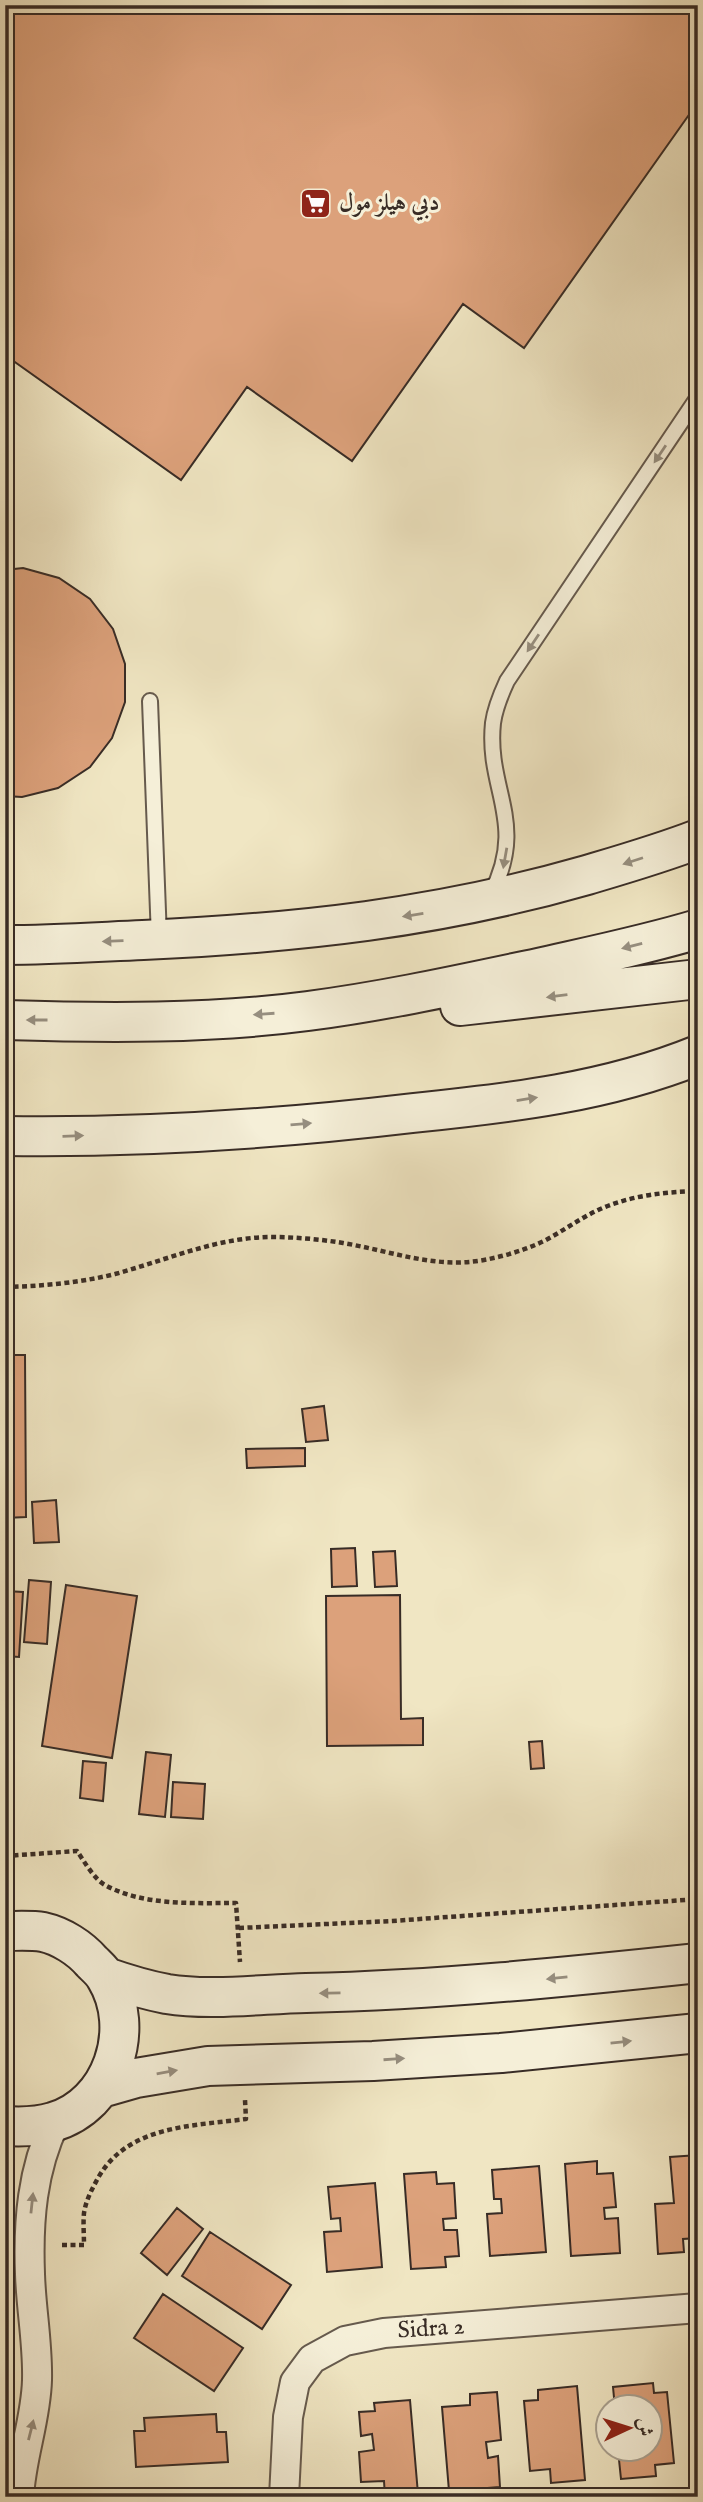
<svg xmlns="http://www.w3.org/2000/svg" width="703" height="2502" font-family="'IM FELL English',Amiri,serif">
<style>
.building{fill:#dca17b;stroke:#382c26;stroke-width:2}
.lines{fill:none;stroke-linecap:round;stroke-linejoin:round}
.lane-casing{stroke:#665a4d;stroke-width:18}
.street-casing{stroke:#665a4d;stroke-width:32}
.secondary-casing{stroke:#382c26;stroke-width:42}
.path{stroke:#382c26;stroke-width:4.5;stroke-dasharray:5 3.5;stroke-linecap:butt}
.lane{stroke:#f5efd8;stroke-width:14}
.street{stroke:#f5efd8;stroke-width:28}
.secondary{stroke:#f5efd8;stroke-width:38}
.oneway{fill:#968e7f}
.labels{text-anchor:middle;dominant-baseline:central;stroke-width:6;stroke-linejoin:round;paint-order:stroke}
.poi-label{font-size:24px;font-weight:bold;fill:#382c26;stroke:#f5efd8;text-anchor:start}
.street-label{font-size:24px;fill:#382c26;stroke:#f5efd8}
</style>
<rect width="100%" height="100%" fill="#f0e6c3"/>
<filter id="stains"><feTurbulence type="fractalNoise" baseFrequency=".00286" numOctaves="4"/><feColorMatrix values="0 0 0 0 .2 0 0 0 0 .09 0 0 0 0 .02 0 0 0 .5 -.17"/></filter>
<radialGradient id="worn" r=".72"><stop offset=".6" stop-color="#630" stop-opacity="0"/><stop offset="1" stop-color="#630" stop-opacity=".3"/></radialGradient>
<!-- building -->
<path class="building" d="M5,5H698V102L524,348L463,304L352,461L247,387L181,480L5,355Z
M23,568L59,578L90,599L113,629L125,664V702L112,738L90,767L58,788L22,797L5,796V570Z
M5,1355H25L26,1517L5,1518Z
M324,1406L328,1440L306,1442L302,1409Z
M305,1448V1466L247,1468L246,1449Z
M56,1500L59,1542L34,1543L32,1502Z
M355,1548L357,1586L332,1587L331,1549Z
M395,1551L397,1586L375,1587L373,1552Z
M29,1580L51,1582L47,1644L24,1642Z
M66,1585L137,1596L112,1758L42,1746Z
M5,1591L23,1592L19,1657L5,1656Z
M400,1595L401,1719L423,1718V1745L327,1746L326,1596Z
M542,1741L544,1768L531,1769L529,1742Z
M146,1752L171,1755L165,1817L139,1814Z
M83,1761L106,1763L103,1801L80,1798Z
M173,1782L205,1784L203,1819L171,1817Z
M698,2155V2238L683,2239L684,2252L658,2254L655,2204L674,2203L670,2157Z
M597,2161V2174L613,2173L616,2207L604,2208L605,2219L618,2218L620,2253L571,2256L565,2164Z
M539,2166L546,2252L490,2256L487,2214L502,2213L501,2199H494L492,2170Z
M436,2172L437,2184L454,2183L456,2218L443,2219L444,2230H457L459,2256L445,2257L446,2267L411,2269L404,2174Z
M375,2183L382,2267L327,2272L324,2232L341,2231L340,2218L331,2219L328,2187Z
M177,2208L203,2229L167,2275L141,2253Z
M210,2232L291,2285L262,2329L182,2276Z
M163,2294L243,2348L214,2391L134,2338Z
M653,2383L654,2393L667,2392L674,2463L655,2465L656,2476L621,2479L618,2450H650V2408H615L613,2387Z
M577,2386L585,2480L551,2483L550,2469L530,2471L524,2401L538,2400V2390Z
M497,2392L501,2440L486,2442L488,2458L498,2456L500,2487L449,2491L442,2407L470,2405V2394Z
M410,2400L418,2494L385,2497L384,2481L361,2482L359,2452L374,2450L372,2434L361,2436L359,2412L375,2411L374,2403Z
M216,2414L217,2432H226L228,2462L136,2467L134,2431H145L144,2418Z
M141,2495H214V2497H141Z"/>
<g class="lines">
<defs>
<path id="lane" d="M150,701L159,938
M491,894C528,822 486,790 493,723C495,708 501,694 507,681L698,397"/>
<path id="street" d="M19,2497C21,2457 36,2420 37,2380C38,2344 31,2309 30,2274C28,2221 32,2170 55,2122
M284,2497L288,2417L295,2382L312,2359L345,2341L384,2333L698,2308"/>
<path id="secondary" d="M5,945C51,945 97,942 143,940C298,933 437,918 587,875C624,864 662,853 698,839
M460,1006L698,979
M5,1020C104,1023 210,1024 308,1011C385,1001 462,984 538,968C591,956 645,945 698,929
M5,1136C141,1138 278,1129 413,1113C510,1103 607,1092 698,1055
M5,1931C17,1931 31,1930 43,1932C61,1936 80,1948 92,1962C97,1967 103,1972 106,1978C137,2029 112,2105 53,2122C37,2127 22,2127 5,2126
M106,1977C126,1984 146,1990 167,1994C210,2001 262,1994 306,1993C437,1990 567,1977 698,1963
M101,2088L136,2078L208,2066L373,2061L501,2053L698,2033"/>
</defs>
<!-- lane casing -->
<use href="#lane" class="lane-casing"/>
<!-- street casing -->
<use href="#street" class="street-casing"/>
<!-- secondary casing -->
<use href="#secondary" class="secondary-casing"/>
<!-- path -->
<path class="path" d="M5,1287C43,1286 79,1283 115,1274C167,1260 215,1238 269,1237C294,1237 319,1239 343,1243C391,1251 435,1269 484,1260C505,1256 525,1250 544,1241C565,1230 583,1216 605,1207C635,1195 665,1192 698,1191
M5,1856L77,1851C84,1861 94,1879 105,1885C143,1906 194,1903 236,1903L240,1962
M239,1928L392,1921L698,1899
M62,2245H84C84,2235 83,2223 84,2213C86,2200 92,2189 98,2178C128,2125 193,2126 246,2119L245,2100"/>
<!-- lane -->
<use href="#lane" class="lane"/>
<!-- street -->
<use href="#street" class="street"/>
<!-- secondary -->
<use href="#secondary" class="secondary"/>
</g>
<!-- one-way arrows -->
<defs><path id="oneway-solid" d="M-6-.8H1V-3.2L6.5 0L1 3.2V.8H-6Z" transform="scale(1.75)"/></defs>
<g class="oneway">
<use href="#oneway-solid" transform="translate(660 454) rotate(124)"/>
<use href="#oneway-solid" transform="translate(533 643) rotate(124)"/>
<use href="#oneway-solid" transform="translate(505 858) rotate(100)"/>
<use href="#oneway-solid" transform="translate(633 861) rotate(162)"/>
<use href="#oneway-solid" transform="translate(413 915) rotate(171)"/>
<use href="#oneway-solid" transform="translate(113 941) rotate(178)"/>
<use href="#oneway-solid" transform="translate(632 946) rotate(166)"/>
<use href="#oneway-solid" transform="translate(557 996) rotate(173)"/>
<use href="#oneway-solid" transform="translate(264 1014) rotate(176)"/>
<use href="#oneway-solid" transform="translate(37 1020) rotate(-180)"/>
<use href="#oneway-solid" transform="translate(527 1099) rotate(-9)"/>
<use href="#oneway-solid" transform="translate(301 1124) rotate(-5)"/>
<use href="#oneway-solid" transform="translate(73 1136) rotate(-2)"/>
<use href="#oneway-solid" transform="translate(557 1978) rotate(174)"/>
<use href="#oneway-solid" transform="translate(330 1993) rotate(179)"/>
<use href="#oneway-solid" transform="translate(621 2042) rotate(-6)"/>
<use href="#oneway-solid" transform="translate(394 2059) rotate(-4)"/>
<use href="#oneway-solid" transform="translate(167 2072) rotate(-10)"/>
<use href="#oneway-solid" transform="translate(32 2203) rotate(-84)"/>
<use href="#oneway-solid" transform="translate(31 2430) rotate(-76)"/>
</g>
<!-- icons -->
<defs>
<symbol id="supermarket-square" viewBox="-11 -11 22 22"><rect x="-9" y="-9" width="18" height="18" rx="4" fill="#8f2418" stroke="#f5efd8"/><path d="M-6-5.5h2.5l.6 2H6L4.5 2H-2.5L-4.4-4H-6ZM-1.5 3.2a1.3 1.3 0 1 0 .1 0ZM3 3.2a1.3 1.3 0 1 0 .1 0Z" fill="#fff"/></symbol>
</defs>
<g fill-rule="evenodd">
<use href="#supermarket-square" x="298" y="186" width="35" height="35"/>
</g>
<g class="labels">
<!-- poi labels -->
<g class="poi-label">
<text x="339" y="203">دبي هيلز مول</text>
</g>
<!-- street labels -->
<g class="street-label">
<text transform="translate(431 2329) rotate(-4)">Sidra 2</text>
</g>
</g>
<!-- margin -->
<rect width="703" height="2502" fill="none" stroke="#f0e6c3" stroke-width="28"/>
<rect x="7" y="7" width="689" height="2488" fill="none" stroke="#382c26" stroke-width="3.5"/>
<rect x="14" y="14" width="675" height="2474" fill="none" stroke="#382c26" stroke-width="2"/>
<!-- north arrow -->
<g transform="translate(629 2428) rotate(86)"><circle r="33" fill="#f5efd8" stroke="#a9a191" stroke-width="2"/>
<path d="M0-5L12 26L0 18L-12 26Z" fill="#8f2418"/>
<text y="-10" font-size="19" font-weight="bold" text-anchor="middle" fill="#382c26">ش</text>
</g>
<rect width="100%" height="100%" filter="url(#stains)"/>
<rect width="100%" height="100%" fill="url(#worn)"/>
</svg>
